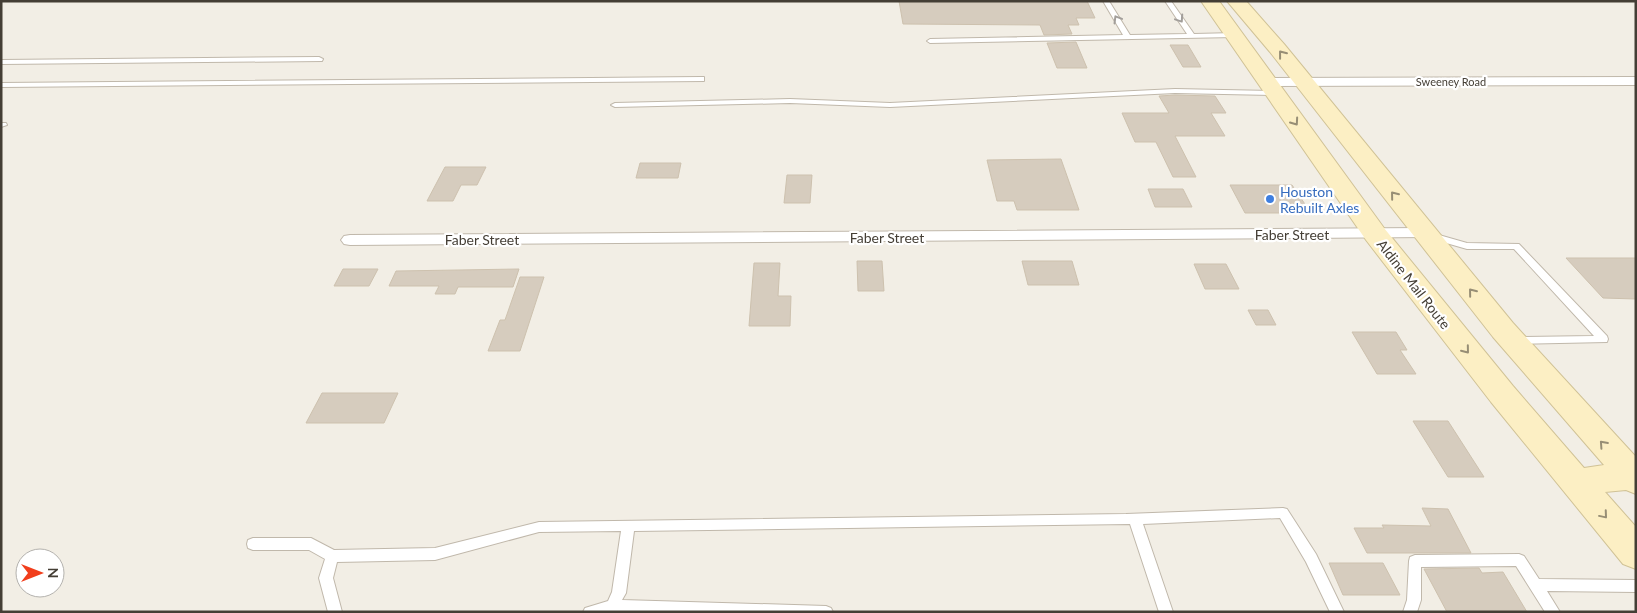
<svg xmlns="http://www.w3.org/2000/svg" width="1637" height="613" font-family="Lato,sans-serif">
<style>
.building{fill:#d6ccbe;stroke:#cdc1ae}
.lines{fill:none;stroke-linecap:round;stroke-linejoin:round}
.lane-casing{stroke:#c0b8ab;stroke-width:2}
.street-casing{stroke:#c0b8ab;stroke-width:2}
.secondary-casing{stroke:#d0c296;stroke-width:2}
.lane{fill:#fff;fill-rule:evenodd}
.street{fill:#fff;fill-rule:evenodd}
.secondary{fill:#fcefc4;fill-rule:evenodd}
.oneway{stroke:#a29e9a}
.oneway2{stroke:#978e75}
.shop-dot{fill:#3f7fe0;stroke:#fff;stroke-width:2}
.labels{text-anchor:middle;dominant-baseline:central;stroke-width:4.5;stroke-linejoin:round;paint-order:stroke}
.far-street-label{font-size:11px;fill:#443e35;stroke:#fff}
.shop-label{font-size:14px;fill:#366cbe;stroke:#fff;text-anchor:start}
.street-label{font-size:14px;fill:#443e35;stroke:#fff}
</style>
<rect width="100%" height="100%" fill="#f2eee5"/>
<!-- building -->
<path class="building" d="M899,1H1087L1095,18H1076L1079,25H1068L1072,34L1044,35L1040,25L903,24Z
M1076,42L1087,68H1057L1047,43Z
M1170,45H1188L1201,67H1183Z
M1175,95L1215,96L1226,113H1211L1225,136H1175L1196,177H1173L1156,142H1135L1122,113H1169L1159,96Z
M1061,159L1079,210H1017L1014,201H997L987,160Z
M640,163H681L678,178H636Z
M445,167H486L477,185H461L453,201H427Z
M787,175H812L810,203H784Z
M1230,185H1292L1311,213H1245Z
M1148,189H1183L1192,207H1155Z
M1566,258H1636V299L1603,298Z
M857,261H882L884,291H858Z
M1022,261H1072L1079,285H1028Z
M754,263H780L778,296H791L790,326H749Z
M1194,264H1226L1239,289H1205Z
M343,269H378L369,286H334Z
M519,269L513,287H458L455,294H435L439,286H389L396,271Z
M520,277H544L520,351H488L500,320H505Z
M1248,310H1268L1276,325H1256Z
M1352,332H1396L1407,350H1400L1416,374H1377Z
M322,393H398L384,423H306Z
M1413,421H1448L1484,477H1448Z
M1422,508L1448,509L1471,553H1367L1354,528H1384L1382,525L1431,526Z
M1329,563H1383L1400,595H1343Z
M1479,568L1482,573L1503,572L1527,612H1447L1424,569Z"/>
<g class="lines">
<defs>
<path id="lane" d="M1103,1H1109L1130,35L1187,34L1165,1H1171L1194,34L1235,33L1238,35L1235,37L930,43L927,41L930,39L1123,35Z
M319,57L323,59L322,61L1,64V60Z
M701,77H704V81L1,87V83Z
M1175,89L1275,91L1279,93L1275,95L1175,93L890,107L790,103L615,107L611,105L615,103L790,99L890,103Z
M1,123H6L7,125L1,127Z
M1432,233L1467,243L1519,244L1607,336L1608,339L1607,342L1513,344L1512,341L1517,337L1594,336L1514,249H1467L1429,238L1427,236L1429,234Z
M1283,508L1287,509L1316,554L1344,612H1330L1306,562L1280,518L1143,524L1173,612H1159L1130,524L634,531L626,593L622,600L826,606L831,608L833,612H583L585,608L608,601L612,592L621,531L539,532L435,560L337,562L333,578L342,612H328L319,578L325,559L309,550H253L248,548L247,544L248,540L253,538H311L334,550L435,548L539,522L1126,514Z
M1519,554L1524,556L1539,579L1636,580V592L1547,591L1560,612H1545L1516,566L1421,567V600L1417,612H1403L1407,600L1409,561L1410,557L1415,555Z"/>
<path id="street" d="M1636,77V85L1267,86L1260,82L1267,78Z
M1424,228L1430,229L1433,233L1430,237L350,245L344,244L341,240L344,236L350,235Z"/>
<path id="secondary" d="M1201,1H1219L1384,228L1513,386L1584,468L1604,465L1493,337L1270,52L1227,1H1246L1284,44L1513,323L1636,457V494L1626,490L1605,492L1636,527V569L1623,564L1491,402L1366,240Z"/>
</defs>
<!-- lane casing -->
<use href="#lane" class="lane-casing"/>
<!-- street casing -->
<use href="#street" class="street-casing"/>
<!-- secondary casing -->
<use href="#secondary" class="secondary-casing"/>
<!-- lane -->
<use href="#lane" class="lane"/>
<!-- street -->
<use href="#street" class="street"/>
<!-- secondary -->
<use href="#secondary" class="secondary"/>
</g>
<!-- one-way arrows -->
<defs><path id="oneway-chevron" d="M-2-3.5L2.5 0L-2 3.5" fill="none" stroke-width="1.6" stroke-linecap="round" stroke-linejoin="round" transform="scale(1.25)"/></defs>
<g class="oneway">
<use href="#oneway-chevron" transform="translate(1117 19) rotate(-121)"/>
<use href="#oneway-chevron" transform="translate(1180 19) rotate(56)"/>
</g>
<g class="oneway2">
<use href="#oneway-chevron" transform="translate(1282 54) rotate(-128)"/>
<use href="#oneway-chevron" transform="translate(1295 122) rotate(55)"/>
<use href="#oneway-chevron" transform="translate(1394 195) rotate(-129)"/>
<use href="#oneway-chevron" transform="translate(1472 292) rotate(-129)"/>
<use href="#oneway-chevron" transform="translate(1466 350) rotate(51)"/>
<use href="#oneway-chevron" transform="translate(1603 444) rotate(-132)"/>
<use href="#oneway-chevron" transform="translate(1604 515) rotate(50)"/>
</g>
<!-- markers -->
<circle class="shop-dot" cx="1270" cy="199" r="5"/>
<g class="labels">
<!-- far-street labels -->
<g class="far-street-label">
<text x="1451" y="81">Sweeney Road</text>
</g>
<!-- shop labels -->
<g class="shop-label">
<text x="1280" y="191">Houston<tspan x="1280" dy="16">Rebuilt Axles</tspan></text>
</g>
<!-- street labels -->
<g class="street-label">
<text x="1292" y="234">Faber Street</text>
<text x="887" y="237">Faber Street</text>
<text x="482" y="239">Faber Street</text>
<text transform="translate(1414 284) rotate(52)">Aldine Mail Route</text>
</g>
</g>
<!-- border -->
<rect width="1637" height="613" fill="none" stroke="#443e35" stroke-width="5"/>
<!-- north arrow -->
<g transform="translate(40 573) rotate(90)"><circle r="24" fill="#ffffff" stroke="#b4b2ae"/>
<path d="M0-4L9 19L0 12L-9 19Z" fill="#f13e1c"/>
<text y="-8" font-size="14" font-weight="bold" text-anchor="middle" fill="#443e35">N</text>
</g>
</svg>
